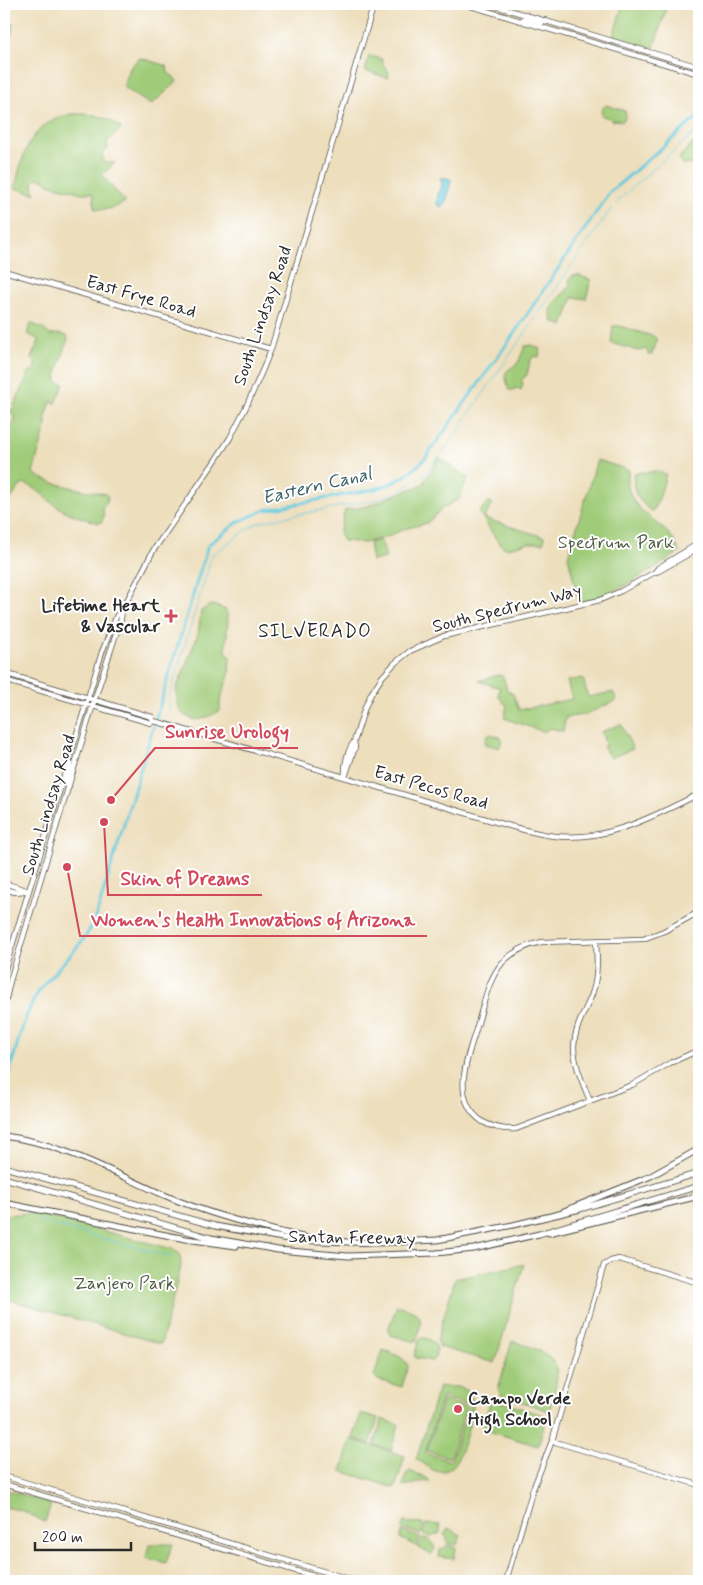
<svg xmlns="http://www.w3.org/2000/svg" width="703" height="1585" font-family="Mynerve,sans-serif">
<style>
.green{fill:#a0cc79;stroke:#667c52;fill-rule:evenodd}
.water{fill:#5fc8db;stroke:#457a83}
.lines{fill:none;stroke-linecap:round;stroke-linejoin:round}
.stream{stroke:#5fc8db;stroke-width:1}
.canal{stroke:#5fc8db;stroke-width:3}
.secondary-casing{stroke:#484641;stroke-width:6}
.highway-casing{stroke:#484641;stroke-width:7}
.secondary{stroke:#fff;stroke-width:4.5}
.highway{stroke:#fff;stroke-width:5}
.poi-dot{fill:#d1495b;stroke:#fff;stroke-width:2}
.labels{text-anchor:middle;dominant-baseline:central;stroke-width:4;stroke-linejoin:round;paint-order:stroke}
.street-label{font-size:18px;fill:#2b2b2b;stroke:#fff}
.park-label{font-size:18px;fill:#4e5b42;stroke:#fff}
.poi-label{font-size:18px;font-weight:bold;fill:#2b2b2b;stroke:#fff;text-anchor:end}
.water-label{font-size:19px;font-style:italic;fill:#3d6269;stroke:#fff}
.neighbourhood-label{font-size:19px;letter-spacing:1px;fill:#2b2b2b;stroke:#fff}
.leader{fill:none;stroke:#d1495b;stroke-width:2}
.callout-dot{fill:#d1495b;stroke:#fff;stroke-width:2}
.callout-label{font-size:19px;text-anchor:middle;font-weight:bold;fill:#d1495b;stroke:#fff;stroke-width:4;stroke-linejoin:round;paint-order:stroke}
</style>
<rect width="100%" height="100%" fill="#fff"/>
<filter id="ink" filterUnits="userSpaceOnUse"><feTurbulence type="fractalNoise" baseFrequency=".02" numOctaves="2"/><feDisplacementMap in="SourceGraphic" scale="10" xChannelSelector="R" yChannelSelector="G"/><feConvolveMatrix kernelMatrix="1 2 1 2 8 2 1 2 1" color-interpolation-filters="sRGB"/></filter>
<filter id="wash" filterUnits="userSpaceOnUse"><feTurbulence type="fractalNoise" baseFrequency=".0096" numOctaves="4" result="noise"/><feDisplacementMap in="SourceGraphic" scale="20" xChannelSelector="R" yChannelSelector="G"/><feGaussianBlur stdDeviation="1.12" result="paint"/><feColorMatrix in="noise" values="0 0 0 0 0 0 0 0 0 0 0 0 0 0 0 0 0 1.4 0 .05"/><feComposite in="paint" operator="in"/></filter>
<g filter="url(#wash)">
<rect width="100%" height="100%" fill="#eddebc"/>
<!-- green -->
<path class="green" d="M623,4H668L654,47L650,48L613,37Z
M4,21L14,24L4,57Z
M369,56L382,59L383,64L389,72L388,78L365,71Z
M140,58L167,66L168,73L174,77L177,82L152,104H149L125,88L124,85L131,66Z
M606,105L625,111L626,116L622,122L616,120L612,121L609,118L601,115L602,109Z
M71,114C88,113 110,115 121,129L107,142L108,149L103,152L102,156L105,163H115L102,175L125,202C115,209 107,210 95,209L93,193H82L48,184C45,178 33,175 33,185C33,188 35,191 35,194L15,188C23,152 30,123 71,114Z
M699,138V155L693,164L683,165L679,159L681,155Z
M578,275L591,280L586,299L573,297L563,326L552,321C548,300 559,301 570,286L569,280L572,276Z
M31,323L44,329L50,335L60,334L67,336L68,339L56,376L58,382L64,384L56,403L51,402L45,420L48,425L46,427L33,472C42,484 91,491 106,494L108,496L107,502L102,507L104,514L102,522L99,523C85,519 70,515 58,507C47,500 37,487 25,484L20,486L4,509V428C10,429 15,425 15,418L11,412L27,378V373C33,371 36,368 35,362L31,358L39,341L38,339L27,334Z
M613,326H620L655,337L657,340L654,350H651L653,352L652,355H648L647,349L638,351L611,343Z
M532,345L540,349L539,357L534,356L530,361L527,375L521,380L523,383L521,390L515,388L514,390H509L505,375L507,371L518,363L525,346Z
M439,457L468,478L459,499L443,508L427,523L404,529L390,536L375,540L365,543L343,541L339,534L345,510L368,506L423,484Z
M597,460L629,470C622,503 646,512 667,532C673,537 676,545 680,552C648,572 617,594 579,603L568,556Z
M656,471L666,474L660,496L652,512C637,500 632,492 634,473Z
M489,501L493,504L485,516L486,519L545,537L543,543H529L508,548L503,547L498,542L480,514V511Z
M381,540L386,558L372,561L369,543Z
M210,605L216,606L226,610L228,620L226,646V651L230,656L229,675L220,700V711C203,719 194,726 179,710L176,690L198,634L201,611Z
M498,675L503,676L507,690L513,694L519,710L572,699L567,681L583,678L588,697L613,692L617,700L585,715L566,717L563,731L549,728L544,732L504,718L507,706L498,696L500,688L479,681Z
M621,724L633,749L610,758L603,746L606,745L601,732Z
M489,734L501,737L502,740L499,748L486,744L485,742L487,735Z
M34,1213L173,1249L180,1254L181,1266L161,1344L4,1298V1215Z
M524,1264L495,1363L440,1347L437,1340L455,1279Z
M397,1305C424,1315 424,1315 416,1342L390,1335L388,1330Z
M420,1338C429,1337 432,1341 437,1348L435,1358L432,1361L416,1358L414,1355Z
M512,1341C561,1356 564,1362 549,1411L501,1395L498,1389Z
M383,1350C394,1354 403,1356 408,1366L402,1387L378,1380L374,1376Z
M439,1386C449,1389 459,1383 468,1392C472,1396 474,1401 473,1406C473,1415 461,1455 456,1462C454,1466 449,1470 444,1471C431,1474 427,1463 416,1460ZM442,1397L469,1405L451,1461L425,1453Z
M491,1399L547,1416L538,1446L482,1429Z
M443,1400L466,1407L450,1458L427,1451Z
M361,1413L378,1418L370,1444L353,1438Z
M382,1419L399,1425L391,1450L374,1445Z
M351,1439L405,1456L395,1488L341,1471Z
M410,1471L427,1478L430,1481L420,1482L419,1483L403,1486L406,1474Z
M4,1489L51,1504L45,1522L21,1510L4,1507Z
M404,1522L423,1524L421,1534L402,1529Z
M425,1524L440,1525V1533L431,1537L423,1535Z
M448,1528L461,1535L457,1545L447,1543V1538L444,1535Z
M402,1531L420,1537L416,1546L400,1538Z
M422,1538L430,1540L435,1548L431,1555L418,1547Z
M149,1544H173L166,1563L146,1558Z
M447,1545L456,1548L454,1559L439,1557L440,1550L444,1548Z"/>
<!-- water -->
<path class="water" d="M440,178H448L451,180L447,199L442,207L437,205L438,192L441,190L442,183Z"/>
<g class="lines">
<!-- stream -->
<path class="stream" d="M168,713L170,708L169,698L212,555L246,530L258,523L274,519L370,501L395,494L423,476L447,446L613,206L629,190L699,129
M38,1221L172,1257"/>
<!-- canal -->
<path class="canal" d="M4,1086C17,1054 21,1015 42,987C60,963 85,945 96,917L208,545L238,522L265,510L375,489C397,483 411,474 426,457L509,341L610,192L699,116"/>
</g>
</g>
<g filter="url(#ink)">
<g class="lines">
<defs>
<path id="secondary" d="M464,4L699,74
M489,4L699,67
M523,19L542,23L545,20
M4,271L271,349
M655,572L659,571L699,548
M4,673L152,717L153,721
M4,680L151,723L153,721L158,722L503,824C520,829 537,834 555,836C608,842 653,816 699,794
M345,777C344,766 347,751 354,742L365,707L371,694L382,677L395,663L410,651L444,636L600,600L621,591L655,572L658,568L699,543
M345,777L355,747L354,742
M69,787L66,784L70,769V762
M4,883L29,891
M4,889L15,892L25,891
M699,912L664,931L643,939L542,942C527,945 513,951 502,963C488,980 484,1003 478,1023C469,1054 448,1099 483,1122C494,1128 504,1130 516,1129L632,1085L670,1063L699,1050
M4,972L102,652L117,615L122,610L153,551L213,464L230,438L247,405L263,369L271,349L374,4
M4,1008L10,981L96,695L121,619L122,610
M590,1101C583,1083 574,1065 574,1046C575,1024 587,1010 593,991C598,975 597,957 596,941
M552,1441L699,1485
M4,1476L356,1581
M4,1484L330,1581
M506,1581L533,1489L552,1441L604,1265L611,1261L619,1259L699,1283"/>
<path id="highway" d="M4,1136C62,1143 111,1172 164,1195C210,1215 259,1227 307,1238
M4,1167L215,1226L294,1240L376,1243L437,1240L513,1225L580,1209L699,1173
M4,1178L211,1238L278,1250L348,1256L436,1253L474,1249L539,1234L699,1186
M4,1203L186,1239L236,1246
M564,1211L651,1176L699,1149
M549,1233L699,1196"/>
</defs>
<!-- secondary casing -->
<use href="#secondary" class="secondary-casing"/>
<!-- highway casing -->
<use href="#highway" class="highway-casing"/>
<!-- secondary -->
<use href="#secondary" class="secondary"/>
<!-- highway -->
<use href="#highway" class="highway"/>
</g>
</g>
<!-- markers -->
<g class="poi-dot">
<path d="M168.5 608.5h5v5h5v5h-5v5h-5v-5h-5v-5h5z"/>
<circle cx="458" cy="1409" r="5"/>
</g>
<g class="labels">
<!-- street labels -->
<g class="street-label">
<text transform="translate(141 297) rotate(16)">East Frye Road</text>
<text transform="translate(263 316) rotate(-71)">South Lindsay Road</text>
<text transform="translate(507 609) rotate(-14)">South Spectrum Way</text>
<text transform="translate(431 788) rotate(16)">East Pecos Road</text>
<text transform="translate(49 805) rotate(-73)">South Lindsay Road</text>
<text transform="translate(352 1238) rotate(1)">Santan Freeway</text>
</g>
<!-- park labels -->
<g class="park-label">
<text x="616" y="543">Spectrum Park</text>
<text x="124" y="1284">Zanjero Park</text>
</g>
<!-- poi labels -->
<g class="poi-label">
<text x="160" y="606">Lifetime Heart<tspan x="160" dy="21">&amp; Vascular</tspan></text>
<text x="468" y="1399" text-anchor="start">Campo Verde<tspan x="468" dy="21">High School</tspan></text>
</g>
<!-- water labels -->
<g class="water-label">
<text transform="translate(317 486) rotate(-13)">Eastern Canal</text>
</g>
<!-- neighbourhood labels -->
<g class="neighbourhood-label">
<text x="315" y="631">SILVERADO</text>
</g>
</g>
<!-- callouts -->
<path class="leader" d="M111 800L155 748H298M104 822L108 895H262M67 867L80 936H427"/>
<g class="callout-dot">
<circle cx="111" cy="800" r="5"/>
<circle cx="104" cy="822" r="5"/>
<circle cx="67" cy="867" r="5"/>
</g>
<g class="callout-label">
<text x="227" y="738">Sunrise Urology</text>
<text x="185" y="885">Skin of Dreams</text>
<text x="253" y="926">Women's Health Innovations of Arizona</text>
</g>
<!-- margin -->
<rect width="703" height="1585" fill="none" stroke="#fff" stroke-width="20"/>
<!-- scale -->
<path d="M35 1542v8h96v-8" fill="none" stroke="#2b2b2b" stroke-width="2.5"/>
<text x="42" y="1542" font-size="15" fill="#2b2b2b" stroke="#ffffff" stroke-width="4" paint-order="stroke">200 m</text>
</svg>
